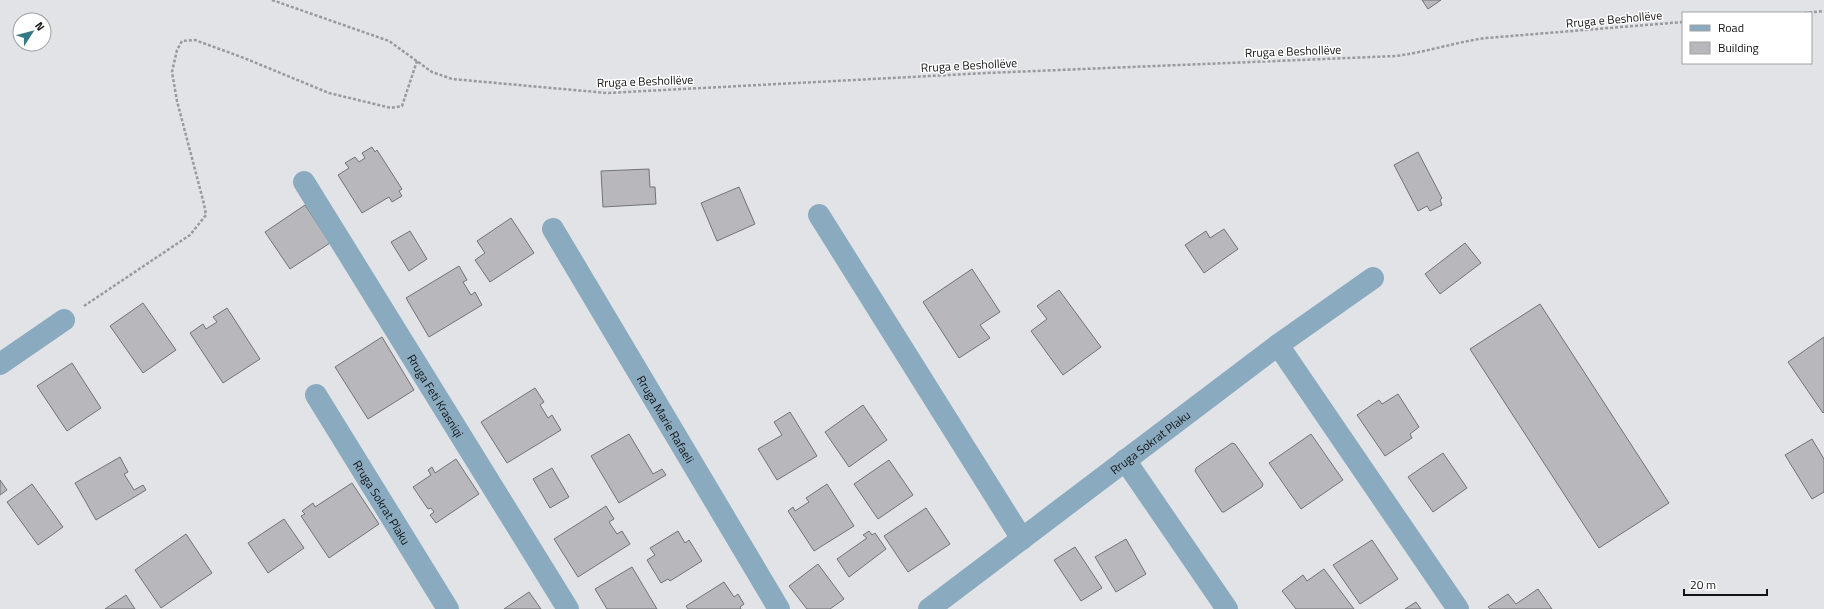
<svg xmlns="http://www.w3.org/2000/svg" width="1824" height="609" font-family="'Titillium Web',sans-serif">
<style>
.building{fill:#b8b8bc;stroke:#727376}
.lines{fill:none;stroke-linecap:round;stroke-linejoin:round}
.path{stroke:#999a9d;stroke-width:2.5;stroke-dasharray:3 2;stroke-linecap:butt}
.minor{stroke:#8aaabf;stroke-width:22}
.labels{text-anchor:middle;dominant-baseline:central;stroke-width:3;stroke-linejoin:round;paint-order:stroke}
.street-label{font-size:12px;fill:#131314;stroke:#fff}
</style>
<rect width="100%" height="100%" fill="#e2e3e7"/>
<!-- building -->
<path class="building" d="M1422,0H1441L1428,9Z
M372,147L375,152L377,150L402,189L399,191L402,196L392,202L389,197L362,213L338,175L349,168L345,163L355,157L359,162L365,158L362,153Z
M1418,152L1442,198L1440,200L1442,205L1430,211L1427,206L1418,211L1394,165Z
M649,169L650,187H655L656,204L603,207L601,171Z
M739,187L755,224L717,241L701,203Z
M305,205L330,243L290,269L265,232Z
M511,218L534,253L490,282L475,260L485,253L477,241Z
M1224,229L1238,249L1204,273L1185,245L1206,231L1210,238Z
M410,231L427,259L409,271L391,242Z
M1465,243L1481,263L1440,294L1425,274Z
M459,266L467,280L463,282L471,295L475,292L482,305L429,337L406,298Z
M972,269L1000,312L980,325L990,338L959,358L923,302Z
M1059,290L1101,347L1063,375L1031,331L1047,319L1037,306Z
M143,303L176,350L143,373L110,326Z
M1540,304L1669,503L1599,548L1470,349Z
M227,308L260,359L223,383L190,333L203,324L206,329L217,322L213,317Z
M382,337L414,390L368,419L335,367Z
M1824,337V412L1823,413L1788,362Z
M72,363L101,408L67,431L37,386Z
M535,388L544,402L540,405L548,418L552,415L561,430L507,463L481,422Z
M1398,394L1419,427L1410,434L1412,438L1385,456L1357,415L1379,400L1382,404Z
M863,405L887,440L849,467L825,432Z
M790,412L817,456L777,480L758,449L782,435L774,422Z
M629,434L653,474L662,469L666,475L619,503L591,456Z
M1311,434L1343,480L1301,509L1269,463Z
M1812,439L1824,459V492L1812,499L1785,455Z
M1232,443L1235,444L1263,484L1262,487L1224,512H1222L1195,471L1196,468Z
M1443,453L1467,488L1433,512L1408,477Z
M120,457L128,472L124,474L134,490L143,485L146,490L96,520L75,483Z
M456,459L479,494L436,523L430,515L434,512L431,508L428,509L413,487L431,475L428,470L432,467L435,473Z
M889,460L913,495L878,519L854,484Z
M552,468L569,497L550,508L533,479Z
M0,480L7,490L0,495Z
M352,483L379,524L329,558L301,516L305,514L302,511L313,503L315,507Z
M32,484L63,527L38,545L7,502Z
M827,484L854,526L814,551L788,511L793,507L795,511L809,502L806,498Z
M606,506L614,519L609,522L617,534L622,531L630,544L578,577L554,539Z
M926,508L950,544L908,572L884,536Z
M284,519L304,548L268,573L248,543Z
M678,531L685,543L689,540L702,561L670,581L668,579L661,583L647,560L655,555L650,548Z
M869,531L872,535L875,533L886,549L849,577L837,559L867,538L863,535Z
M186,534L212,573L161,608L135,570Z
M1126,539L1146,574L1116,592L1095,557Z
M1372,540L1398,579L1360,604L1333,565Z
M1075,547L1102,588L1081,601L1054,560Z
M818,564L844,599L830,609H807L789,586Z
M632,567L657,609H607L595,589Z
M1324,569L1354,609H1296L1282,591L1303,575L1307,581Z
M724,582L734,597L738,594L744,604L740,607L741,609H688L686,606Z
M1538,589L1552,609H1490L1488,607L1508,594L1516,604Z
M529,592L541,609H504Z
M126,595L135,609H105Z
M1416,602L1421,609H1405Z"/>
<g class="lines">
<!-- path -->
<path class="path" d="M272,0L389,41L432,72L452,79L607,93L987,73L1396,56C1427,52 1456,42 1486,38L1683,22
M1804,13L1824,11
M84,306L190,235L206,215L204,204L177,101L172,72L177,50L182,41L195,40L244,58L329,93L391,108L402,106L417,61"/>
<!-- minor -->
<g class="minor">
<path id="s1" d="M304,182L568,609"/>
<path d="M819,215L1022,539"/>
<path id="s2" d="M553,229L779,609"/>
<path d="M1278,345L1458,609"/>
<path d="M0,364L64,320"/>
<path id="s3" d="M316,395L448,609"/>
<path d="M1125,460L1227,609"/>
<path id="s4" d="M929,609L1278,345L1373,278"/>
</g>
</g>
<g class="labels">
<!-- street labels -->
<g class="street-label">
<text transform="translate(1614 19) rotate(-5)">Rruga e Beshollëve</text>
<text transform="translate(1293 51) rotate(-2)">Rruga e Beshollëve</text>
<text transform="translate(969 65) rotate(-3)">Rruga e Beshollëve</text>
<text transform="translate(645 81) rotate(-2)">Rruga e Beshollëve</text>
<text stroke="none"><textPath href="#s1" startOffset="251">Rruga Feti Krasniqi</textPath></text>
<text stroke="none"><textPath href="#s2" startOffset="221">Rruga Marie Rafaeli</textPath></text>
<text stroke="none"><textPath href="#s4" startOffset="277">Rruga Sokrat Plaku</textPath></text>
<text stroke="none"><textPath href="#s3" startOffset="126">Rruga Sokrat Plaku</textPath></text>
</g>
</g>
<!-- legend -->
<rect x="1682" y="12" width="130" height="52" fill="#ffffff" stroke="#a1a1a1"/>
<rect x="1690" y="25" width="20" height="6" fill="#8aaabf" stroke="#a1a1a1"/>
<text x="1718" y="32" font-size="12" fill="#131314">Road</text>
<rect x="1690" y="42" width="20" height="12" fill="#b8b8bc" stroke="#a1a1a1"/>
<text x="1718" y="52" font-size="12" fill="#131314">Building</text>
<!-- north arrow -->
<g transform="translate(32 32) rotate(54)"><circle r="19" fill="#ffffff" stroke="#a1a1a1"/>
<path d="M0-3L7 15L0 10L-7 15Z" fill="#327a84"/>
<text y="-6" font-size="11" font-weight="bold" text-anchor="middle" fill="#131314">N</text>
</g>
<!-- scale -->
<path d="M1684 589v6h83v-6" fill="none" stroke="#131314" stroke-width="2"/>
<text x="1690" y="589" font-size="12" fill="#131314" stroke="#ffffff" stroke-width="3" paint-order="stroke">20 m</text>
</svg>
